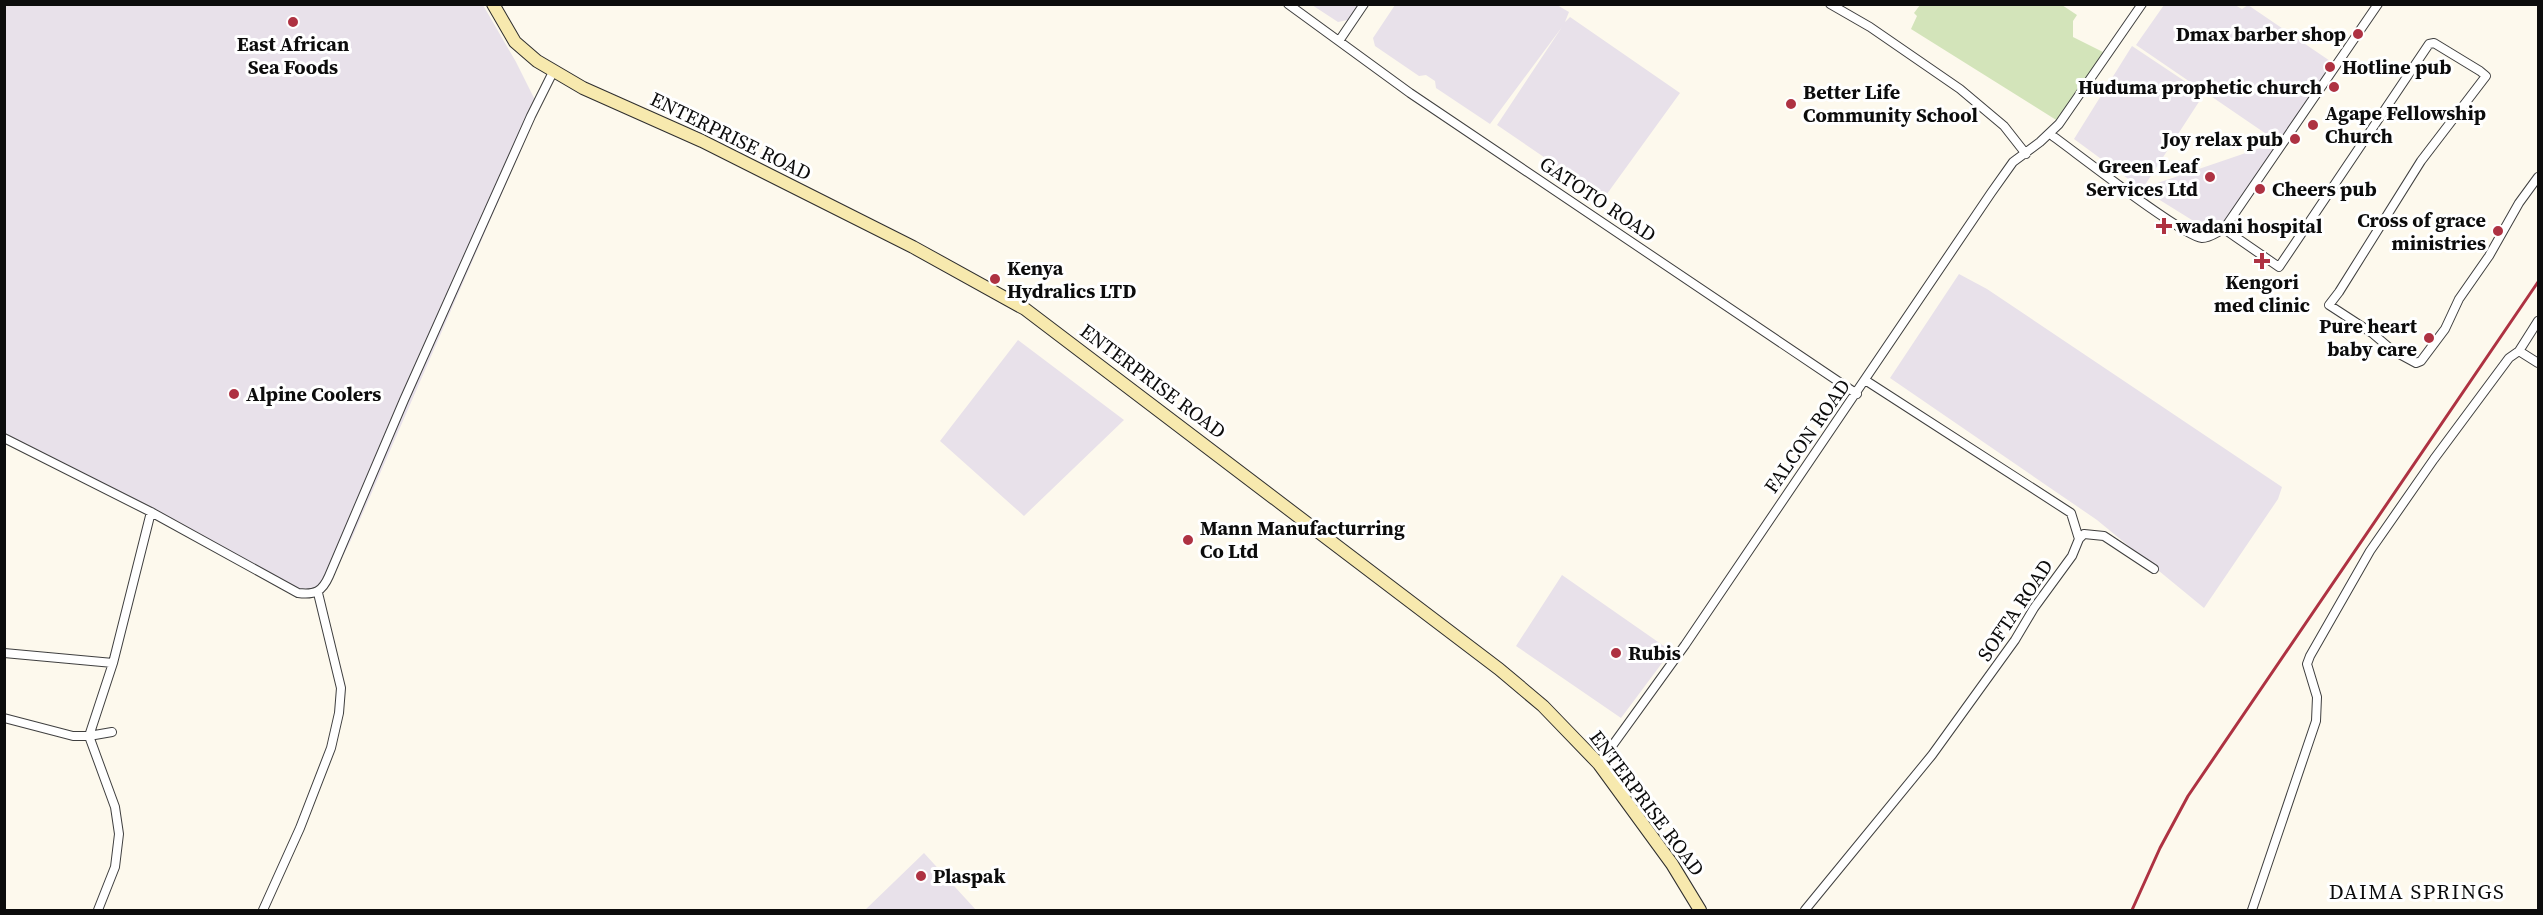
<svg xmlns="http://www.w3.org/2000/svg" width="2543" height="915" font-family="'Source Serif 4',serif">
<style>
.industrial{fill:#e8e1ea}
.green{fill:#d3e4ba}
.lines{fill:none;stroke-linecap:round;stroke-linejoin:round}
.minor-casing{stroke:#3f3f3f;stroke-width:10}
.secondary-casing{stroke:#2e2e2e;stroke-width:14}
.minor{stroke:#fff;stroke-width:8}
.secondary{stroke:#f7e9ae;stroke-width:12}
.rail{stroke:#ae3242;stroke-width:3}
.poi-dot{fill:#ae3242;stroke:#fff;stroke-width:2}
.labels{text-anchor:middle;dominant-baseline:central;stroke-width:6;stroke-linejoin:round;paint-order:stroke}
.poi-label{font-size:20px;font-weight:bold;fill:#0c0c0c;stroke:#fff;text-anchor:start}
.street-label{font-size:20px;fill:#0c0c0c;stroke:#fff}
.neighbourhood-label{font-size:21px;letter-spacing:1.5px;fill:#0c0c0c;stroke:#fff}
</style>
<rect width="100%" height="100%" fill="#fdf9ed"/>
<!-- industrial -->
<path class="industrial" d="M4,5H483L516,62L539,108L352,538L327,588L318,595L304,593L5,438Z
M1312,5H1362L1352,19L1338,22Z
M1395,5H1557L1569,12L1565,22L1570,17L1680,93L1604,198L1497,125L1562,27L1490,124L1436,88L1435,81L1426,75L1419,76L1375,46L1373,38Z
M2164,5H2235L2242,9L2248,5L2333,63L2224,222L2200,225L2142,189L2074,139L2132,46L2204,94L2143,188L2278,142L2136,45Z
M1959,274L1987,289L2282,487L2278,499L2204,608L2097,520L1890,378Z
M1018,340L1124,420L1024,516L940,441Z
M1562,575L1671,651L1621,718L1516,646Z
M924,853L976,910H865Z"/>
<!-- green -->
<path class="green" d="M1920,5H2062L2077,15L2073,21V37L2103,52L2061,123L1911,29L1917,16L1914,13Z"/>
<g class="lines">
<defs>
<path id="minor" d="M1288,4L1410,93L1857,394
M1830,4L1870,27L1960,89L2004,126L2026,154
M1339,41L1364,4
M2050,134C2074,151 2182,236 2202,238C2210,238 2217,232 2224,229L2378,4
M2224,229L2279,267L2429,44L2434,43L2480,71L2486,76L2421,161L2339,292L2329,305L2372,333L2392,350L2416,363L2421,361L2445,329L2459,299L2489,256L2519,203L2538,177
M2519,351L2538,363
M4,438L151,512L298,593C315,595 322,592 329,576L404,400L531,116L554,70
M2079,539L2084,534L2104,536L2154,569
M4,653L113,663L151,512
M4,718L73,736H89L112,732
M1599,764L1685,645L1991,193L2013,162L2040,142L2059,124L2142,4
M98,910L115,867L119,834L115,807L89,736L113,663
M263,910L300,828L331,748L339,713L341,688L318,593
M1805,910L1932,755L2015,640L2034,608L2072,556L2079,539L2071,513L1865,380
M2252,910L2316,721L2317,697L2307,664L2310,656L2370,551L2434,459L2509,358L2519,351L2538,321"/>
<path id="secondary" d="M493,4L515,42L537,61L583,88L702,141L913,247L1025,309L1499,669L1543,706L1599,764L1672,864L1700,910"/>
</defs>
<!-- minor casing -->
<use href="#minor" class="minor-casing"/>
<!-- secondary casing -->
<use href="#secondary" class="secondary-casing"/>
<!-- minor -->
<use href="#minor" class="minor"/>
<!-- secondary -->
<use href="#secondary" class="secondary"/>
<!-- rail -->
<path class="rail" d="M2132,910L2160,848L2188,796L2538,282"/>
</g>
<!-- markers -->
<g class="poi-dot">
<circle cx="293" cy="22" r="6"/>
<circle cx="2358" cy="34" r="6"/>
<circle cx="2330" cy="67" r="6"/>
<circle cx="2334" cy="87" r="6"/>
<circle cx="1791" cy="104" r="6"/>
<circle cx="2313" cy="125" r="6"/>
<circle cx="2295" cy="139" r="6"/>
<circle cx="2210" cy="177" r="6"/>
<circle cx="2260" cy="189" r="6"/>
<path d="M2161 217h6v6h6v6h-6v6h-6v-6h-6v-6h6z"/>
<circle cx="2498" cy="231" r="6"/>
<path d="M2259 252h6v6h6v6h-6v6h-6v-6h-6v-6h6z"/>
<circle cx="995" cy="279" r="6"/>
<circle cx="2429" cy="338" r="6"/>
<circle cx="234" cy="394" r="6"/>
<circle cx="1188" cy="540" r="6"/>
<circle cx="1616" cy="653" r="6"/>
<circle cx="921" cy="876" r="6"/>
</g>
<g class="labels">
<!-- poi labels -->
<g class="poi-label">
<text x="2346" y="34" text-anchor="end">Dmax barber shop</text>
<text x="293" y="44" text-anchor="middle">East African<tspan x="293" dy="23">Sea Foods</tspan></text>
<text x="2342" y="67">Hotline pub</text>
<text x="2322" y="87" text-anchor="end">Huduma prophetic church</text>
<text x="1803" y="92">Better Life<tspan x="1803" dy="23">Community School</tspan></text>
<text x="2325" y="113">Agape Fellowship<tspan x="2325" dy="23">Church</tspan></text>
<text x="2283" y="139" text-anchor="end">Joy relax pub</text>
<text x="2198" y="166" text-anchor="end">Green Leaf<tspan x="2198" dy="23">Services Ltd</tspan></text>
<text x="2272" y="189">Cheers pub</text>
<text x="2486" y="220" text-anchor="end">Cross of grace<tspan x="2486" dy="23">ministries</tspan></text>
<text x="2176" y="226">wadani hospital</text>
<text x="1007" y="268">Kenya<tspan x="1007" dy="23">Hydralics LTD</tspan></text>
<text x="2262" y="282" text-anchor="middle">Kengori<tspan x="2262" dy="23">med clinic</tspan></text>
<text x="2417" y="326" text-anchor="end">Pure heart<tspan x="2417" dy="23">baby care</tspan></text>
<text x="246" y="394">Alpine Coolers</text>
<text x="1200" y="528">Mann Manufacturring<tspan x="1200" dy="23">Co Ltd</tspan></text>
<text x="1628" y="653">Rubis</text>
<text x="933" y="876">Plaspak</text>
</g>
<!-- street labels -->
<g class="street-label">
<text transform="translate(731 136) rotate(26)">ENTERPRISE ROAD</text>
<text transform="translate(1598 199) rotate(34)">GATOTO ROAD</text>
<text transform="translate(1153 381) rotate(37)">ENTERPRISE ROAD</text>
<text transform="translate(1807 436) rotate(-55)">FALCON ROAD</text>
<text transform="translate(2015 610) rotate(-56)">SOFTA ROAD</text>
<text transform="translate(1647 803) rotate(53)">ENTERPRISE ROAD</text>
</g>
<!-- neighbourhood labels -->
<g class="neighbourhood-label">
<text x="2417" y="891">DAIMA SPRINGS</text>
</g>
</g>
<!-- border -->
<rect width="2543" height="915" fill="none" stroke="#0c0c0c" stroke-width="12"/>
</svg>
